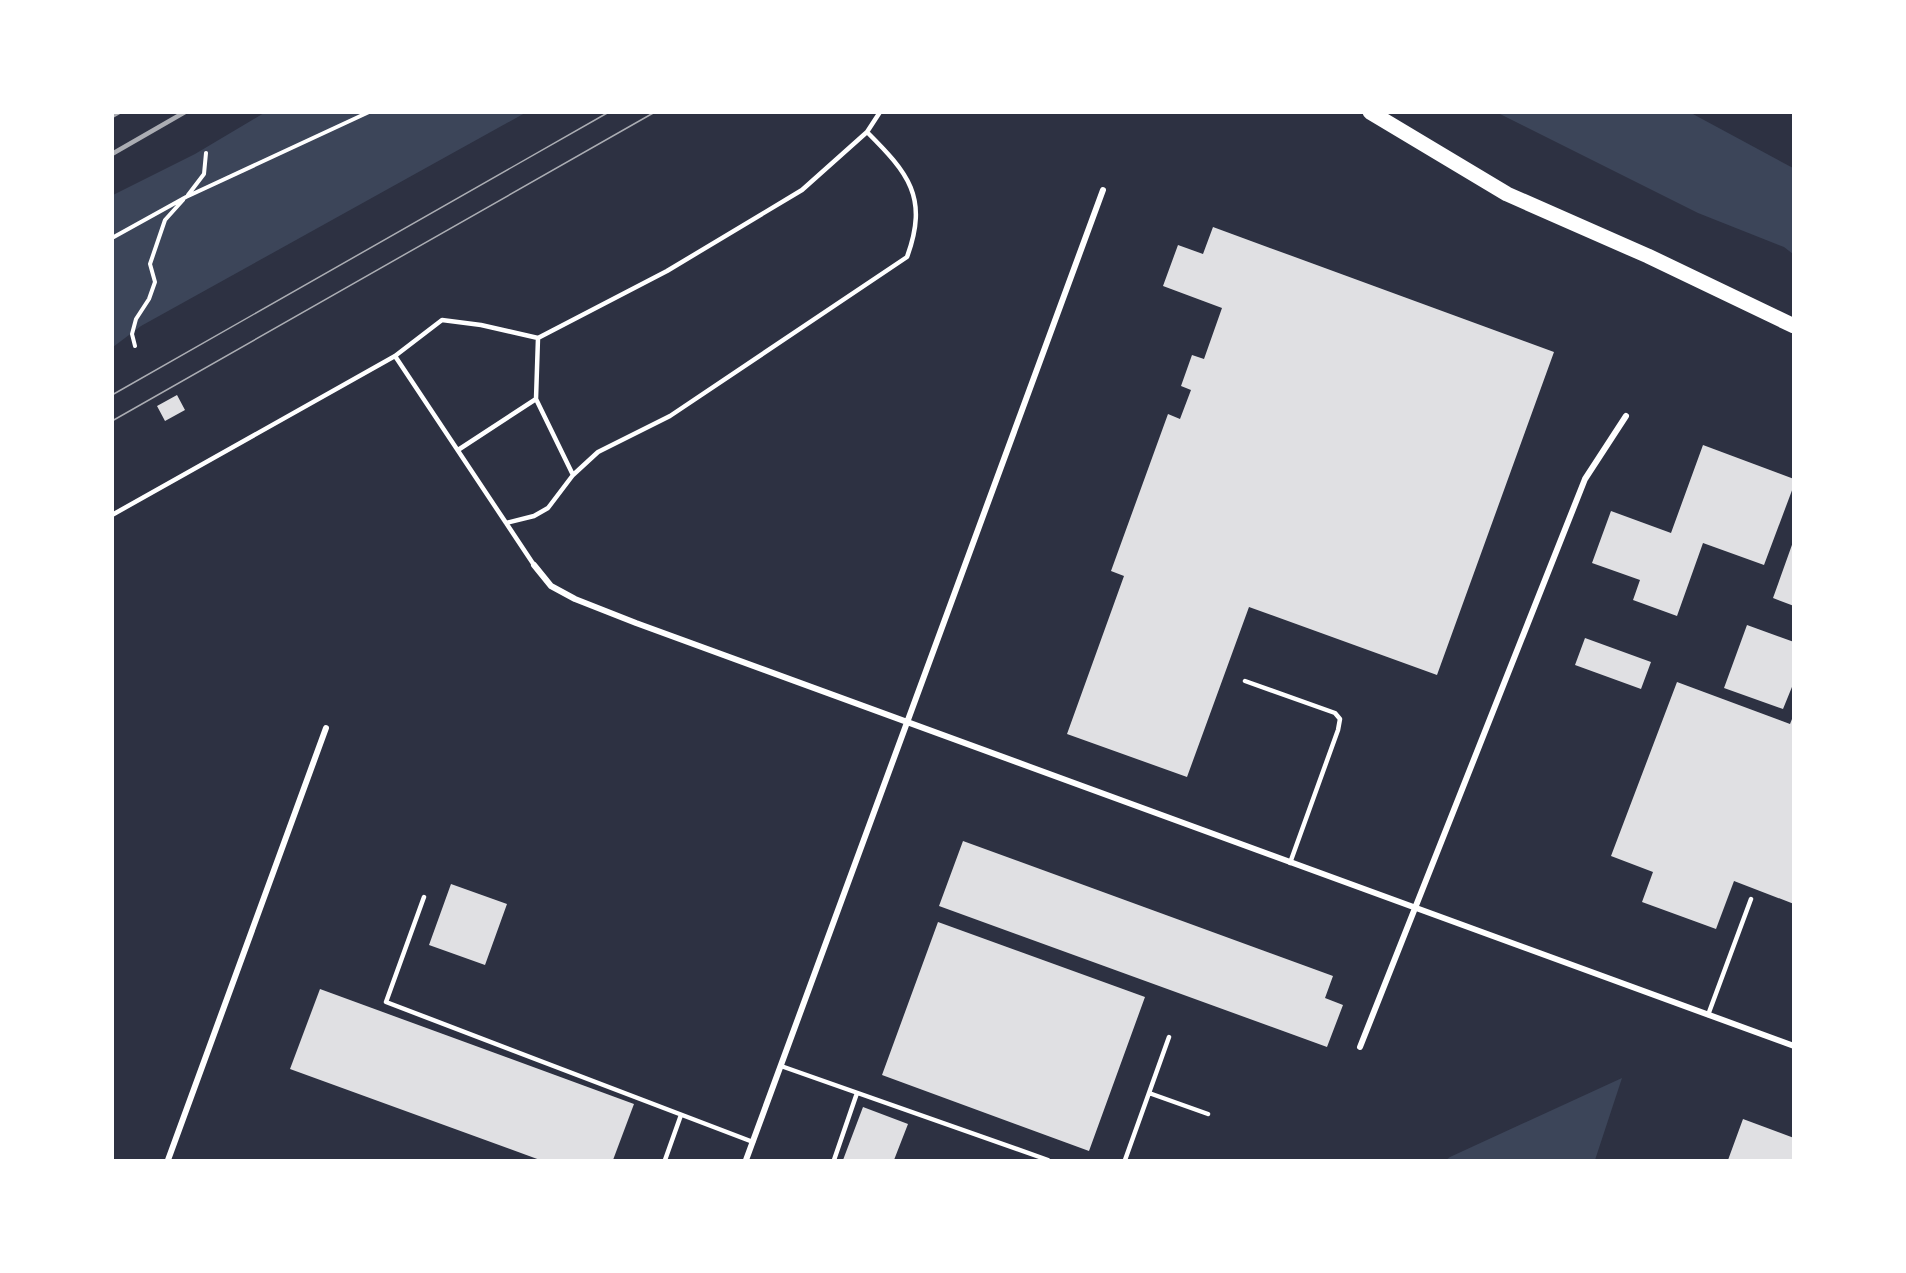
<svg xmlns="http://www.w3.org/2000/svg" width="1906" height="1273" font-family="Lato,sans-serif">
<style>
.green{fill:#3c4559}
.building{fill:#e0e0e3}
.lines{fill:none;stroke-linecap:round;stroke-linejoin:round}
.path{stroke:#fff;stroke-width:4}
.service{stroke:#fff;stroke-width:4.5}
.minor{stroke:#fff;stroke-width:6}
.primary{stroke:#fff;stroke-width:15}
.tram{stroke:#abadb3;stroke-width:1.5}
.rail{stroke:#abadb3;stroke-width:4.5}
</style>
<rect width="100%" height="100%" fill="#2d3142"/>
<!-- green -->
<path class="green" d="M264,113H525L141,326L113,347V195L195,154Z
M1498,113H1691L1793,168V254L1784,247L1698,213Z
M1622,1078L1595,1160H1446L1450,1157Z"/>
<!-- building -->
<path class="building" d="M1213,227L1554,352L1437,675L1249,607L1187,777L1067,734L1124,576L1111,571L1168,414L1180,419L1191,390L1181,386L1192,355L1204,359L1222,308L1163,286L1178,245L1203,254Z
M177,395L185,410L165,421L157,406Z
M1703,445L1794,479V485L1764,565L1703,543L1677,616L1633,600L1640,580L1592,563L1611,511L1671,533Z
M1793,542H1794V606L1773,598Z
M1747,625L1794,642V682L1783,709L1724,688Z
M1585,638L1651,662L1641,689L1575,665Z
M1677,682L1790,724L1794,714V904L1734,881L1716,929L1642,902L1653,872L1611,856Z
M963,841L1333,976L1325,998L1343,1005L1327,1047L939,906Z
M451,884L507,904L485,965L429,945Z
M938,922L1145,997L1089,1151L882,1075Z
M320,989L634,1104L613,1160H540L290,1069Z
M863,1107L908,1124L894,1160H843Z
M1743,1119L1794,1138V1160H1728Z"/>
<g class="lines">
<!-- path -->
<path class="path" d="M188,195L204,174L206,153
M112,238L186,197L369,112
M135,346L132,334L136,319L149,299L155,282L150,264L165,220L183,200"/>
<!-- service -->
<path class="service" d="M538,338L536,399L573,475
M395,356L534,565
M458,450L536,399
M112,515L395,356L442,320L481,325L538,338L667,271L802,190L867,132L880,112
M506,523L534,516L548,508L573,475L598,452L670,416L907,257C929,197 908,173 867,132
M1245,681L1335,713L1340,719L1338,730L1290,863
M424,897L386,1002L753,1142
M1708,1015L1751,899
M781,1066L1048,1160
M1149,1093L1208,1114
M665,1160L681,1115
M834,1160L857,1093
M1125,1160L1169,1037"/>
<!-- minor -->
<path class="minor" d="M534,565L551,586L575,599L636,623L1794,1046
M1360,1047L1585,479L1626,416
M168,1160L326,728
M746,1160L1103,190"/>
<!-- primary -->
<path class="primary" d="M1370,112L1507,194L1648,256L1794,326"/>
<!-- tram -->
<path class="tram" d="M112,395L609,112
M112,421L655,112"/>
<!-- rail -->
<path class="rail" d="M112,116L119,112
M112,154L185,112"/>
</g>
<!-- border -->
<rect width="1906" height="1273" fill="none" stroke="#ffffff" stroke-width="228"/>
</svg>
